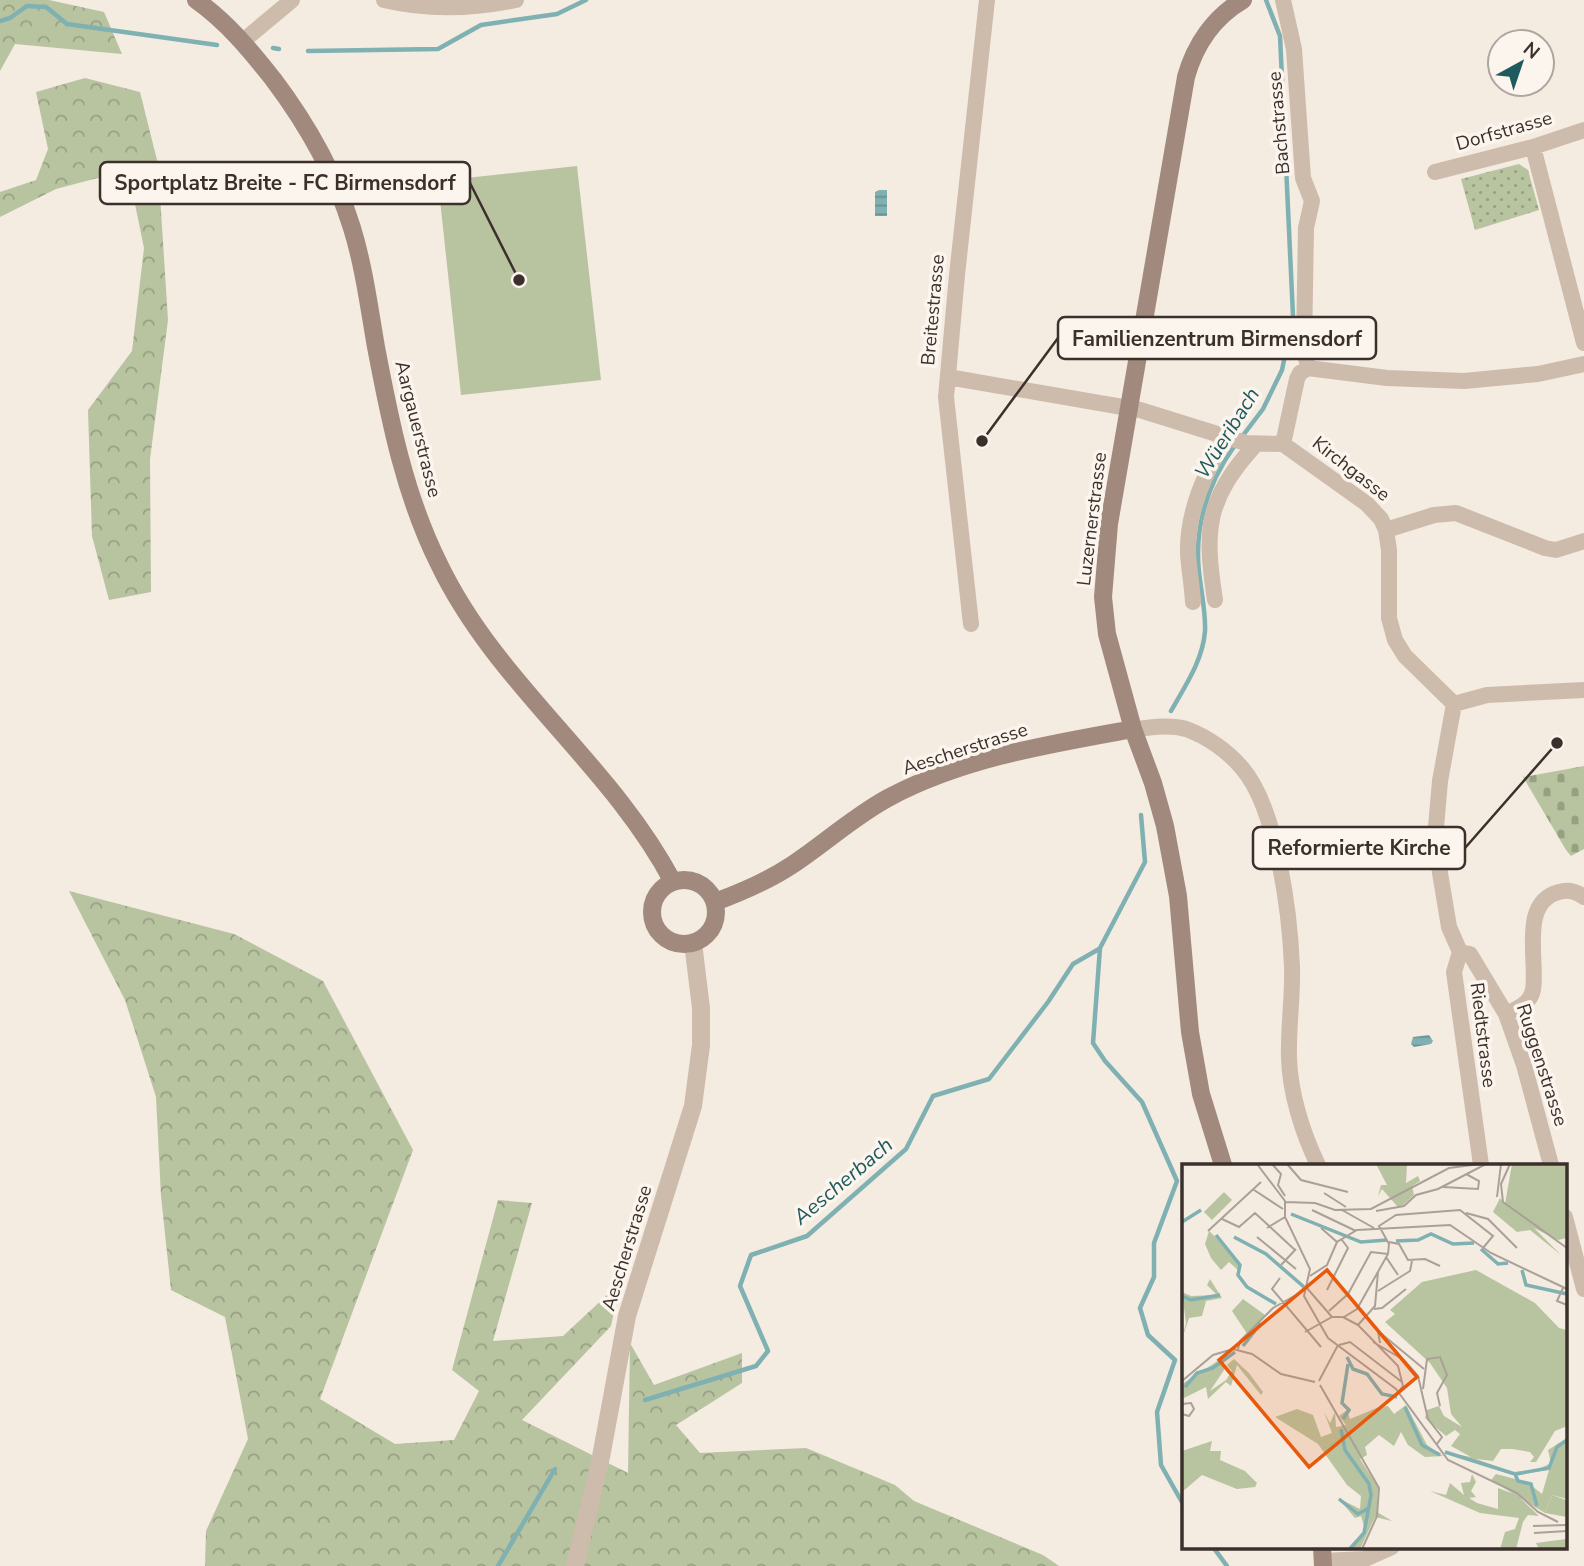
<svg xmlns="http://www.w3.org/2000/svg" width="1584" height="1566" font-family="'Nunito Sans',sans-serif">
<style>
.grass{fill:#b8c4a0}
.forest{fill:url(#forest-crowns)}
.cemetery{fill:url(#cemetery-stones)}
.park{fill:url(#park-dots)}
.water{fill:url(#water-rules)}
.lines{fill:none;stroke-linecap:round;stroke-linejoin:round}
.stream{stroke:#7fb0b2;stroke-width:4.5}
.minor{stroke:#cdbbac;stroke-width:16}
.tertiary{stroke:#cdbbac;stroke-width:18}
.secondary{stroke:#a18a7d;stroke-width:18}
.labels{text-anchor:middle;dominant-baseline:central;stroke-width:7;stroke-linejoin:round;paint-order:stroke}
.street-label{font-size:19px;fill:#3b302b;stroke:#fbf5ee}
.water-label{font-size:21px;font-style:italic;fill:#1f5a5e;stroke:#fbf5ee}
.inset-river{fill:none;stroke:#7fb0b2;stroke-width:3.5}
.inset-road{fill:none;stroke:#aaa098;stroke-width:2}
.view{fill:#e8590c;fill-opacity:0.15;stroke:#e8590c;stroke-width:3.5}
.inset-edge{fill:none;stroke:#3b302b;stroke-width:3.5}
.leader{fill:none;stroke:#3b302b;stroke-width:2.5}
.callout-dot{fill:#3b302b;stroke:#fbf5ee;stroke-width:2.5}
.callout{fill:#fbf5ee;stroke:#3b302b;stroke-width:2.5}
.callout-label{font-size:21px;text-anchor:middle;font-weight:bold;fill:#3b302b}
</style>
<defs>
<pattern id="forest-crowns" width="20" height="18" patternUnits="userSpaceOnUse" patternTransform="scale(1.75)"><rect width="20" height="18" fill="#b8c4a0"/><path d="M2 6a3 3 0 1 1 6 0M12 15a3 3 0 1 1 6 0" fill="none" stroke="#97a083"/></pattern>
<pattern id="cemetery-stones" width="16" height="16" patternUnits="userSpaceOnUse" patternTransform="scale(1.75)"><rect width="16" height="16" fill="#b8c4a0"/><path d="M2 7V4a2 2 0 0 1 4 0v3zM10 15v-3a2 2 0 0 1 4 0v3z" fill="#97a083"/></pattern>
<pattern id="park-dots" width="8" height="8" patternUnits="userSpaceOnUse" patternTransform="scale(1.75)"><rect width="8" height="8" fill="#b8c4a0"/><path d="M2 2h.1M6 6h.1" fill="none" stroke="#97a083" stroke-width="1.8" stroke-linecap="round"/></pattern>
<pattern id="water-rules" width="6" height="5" patternUnits="userSpaceOnUse" patternTransform="scale(1.75)"><rect width="6" height="5" fill="#7fb0b2"/><path d="M0 2.5h6" fill="none" stroke="#699091"/></pattern>
</defs>
<rect width="100%" height="100%" fill="#f4ebe1"/>
<!-- grass -->
<path class="grass" d="M577,166L601,380L461,395L438,181Z"/>
<!-- forest -->
<path class="forest" d="M0,0H49L104,12L122,54L15,44L0,71Z
M85,78L140,92L158,164L168,320L150,459L151,592L109,600L92,536L88,410L132,351L144,248L128,170L56,189L0,217V192L36,180L48,149L36,92Z
M69,891L234,934L323,981L413,1150L320,1399L395,1444L454,1440L479,1391L452,1370L498,1200L532,1203L493,1341L563,1336L620,1283L611,1326L522,1420L628,1473L630,1343L654,1385L742,1353V1383L676,1425L700,1453L806,1448L895,1485L914,1501L1043,1555L1059,1566H205L206,1531L248,1439L225,1317L171,1290L161,1196L156,1097L125,1000Z"/>
<!-- cemetery -->
<path class="cemetery" d="M1584,766V849L1571,856L1566,850L1522,775L1524,777Z"/>
<!-- park -->
<path class="park" d="M1519,164L1528,170L1539,210L1475,230L1461,179Z"/>
<!-- water -->
<path class="water" d="M879,190H887V216H875V192Z
M1429,1035L1433,1041L1431,1044L1414,1047L1411,1044L1413,1037Z"/>
<g class="lines">
<!-- stream -->
<path class="stream" d="M0,21L10,18L27,6L46,7L67,24L217,45
M273,48L279,49
M308,51L438,49L481,25L557,14L586,0
M1241,438L1263,409L1282,370L1293,316L1280,36L1266,0
M1171,711C1185,686 1203,660 1205,631C1206,613 1201,591 1199,572C1194,525 1208,483 1235,445
M1141,815L1145,862L1100,948L1093,1043L1105,1061L1142,1102L1177,1181L1154,1243V1277L1140,1308L1148,1335L1175,1360L1157,1412L1161,1465L1183,1504
M645,1400L756,1366L768,1351L740,1286L751,1255L807,1236L906,1149L933,1096L989,1079L1048,1002L1073,964L1099,949
M1213,1547L1227,1566
M498,1566L555,1469"/>
<!-- minor -->
<path class="minor" d="M384,0C426,10 473,9 516,0
M1283,0L1294,49L1303,178L1312,201L1306,228L1304,347L1308,368
M243,41L292,0
M1533,147L1584,343
M1435,172L1533,147L1584,130
M1308,368L1387,378L1464,381L1538,374L1584,364
M948,377L1140,410L1246,443L1283,444L1367,504L1381,519L1386,530L1389,550V618L1395,640L1405,656L1454,704
M1283,444L1297,379L1300,373L1308,368
M1386,530L1434,515L1456,513L1545,548L1556,550L1584,541
M1215,600C1204,529 1206,499 1256,444
M1193,602C1192,585 1189,569 1188,553C1187,510 1206,472 1226,436
M971,624L946,397L957,275L987,0
M1454,704L1440,781L1436,827L1440,873L1449,927L1460,952L1454,972L1481,1165
M1454,704L1487,695L1584,690
M1133,729C1150,728 1169,724 1186,729C1206,736 1228,751 1242,768C1277,808 1290,915 1292,967C1293,997 1288,1028 1289,1058C1290,1094 1303,1134 1318,1165
M1460,952L1470,954L1506,1014L1524,1065L1551,1165
M1506,1014C1517,1009 1530,1004 1533,990C1538,961 1519,902 1559,892C1568,889 1576,891 1584,897
M1565,1217L1584,1289
M1323,1561L1365,1559L1392,1547"/>
<!-- tertiary -->
<path class="tertiary" d="M575,1566L601,1457L627,1316L693,1106L701,1045V1008L693,943"/>
<!-- secondary -->
<path class="secondary" d="M196,0C227,22 250,50 273,79C307,124 335,173 352,228C364,267 369,307 376,347C390,421 405,496 439,564C497,685 611,764 673,882
M652 912a32 32 0 1 1 64 0a32 32 0 1 1-64 0Z
M715,902C742,892 768,881 792,865C824,844 853,817 888,798C962,758 1050,744 1133,729
M1223,1165L1201,1094L1190,1032L1178,896L1165,826L1153,783L1133,729L1107,634L1103,597L1109,524L1186,77C1195,45 1214,17 1243,0
M1322,1547L1323,1566"/>
</g>
<g class="labels">
<!-- street labels -->
<g class="street-label">
<text transform="translate(1279 123) rotate(-95)">Bachstrasse</text>
<text transform="translate(1504 131) rotate(-16)">Dorfstrasse</text>
<text transform="translate(933 310) rotate(-85)">Breitestrasse</text>
<text transform="translate(418 429) rotate(76)">Aargauerstrasse</text>
<text transform="translate(1351 469) rotate(38)">Kirchgasse</text>
<text transform="translate(1092 519) rotate(-83)">Luzernerstrasse</text>
<text transform="translate(965 749) rotate(-18)">Aescherstrasse</text>
<text transform="translate(1483 1035) rotate(83)">Riedtstrasse</text>
<text transform="translate(1542 1065) rotate(72)">Ruggenstrasse</text>
<text transform="translate(627 1248) rotate(-73)">Aescherstrasse</text>
</g>
<!-- water labels -->
<g class="water-label">
<text transform="translate(1227 433) rotate(-58)">Wüeribach</text>
<text transform="translate(843 1181) rotate(-40)">Aescherbach</text>
</g>
</g>
<!-- overview -->
<g transform="translate(1182 1164)">
<rect width="385" height="385" fill="#f4ebe1"/>
<path d="M42,28L50,36L30,56L22,48ZM27,67L49,88L58,101L56,106L47,98L39,106L29,94L23,80ZM61,135L83,151L66,171L50,147ZM370,331L384,336L385,353L363,349ZM384,375L385,385H357L354,379Z" fill="#b8c4a0"/>
<path d="M194,0H225L224,19L236,12L238,17L230,22L232,31L221,41L216,43L200,25L196,32L199,21H205ZM330,0L385,1V74L376,76L352,64L379,91L348,66L335,68L311,48L318,34L323,40ZM294,106L353,139L377,164L385,166V262L373,267L354,298H348L352,293L348,288L330,285H319L311,297L294,295L331,308L357,305L369,299L366,286L385,274V335L370,331L363,349L309,316L314,310L345,318L360,330L367,306L331,311L262,288L289,293L269,282L278,270L273,266L264,272L243,254L245,246L257,242L262,252L280,263L269,250L265,224L248,199L203,158L213,150L208,146L240,118ZM28,115L40,134L24,137L20,152L7,154L0,175L4,159L0,128L9,132L35,131L25,121ZM45,191L48,193L41,199L42,206L28,227L44,216L50,207L45,201L52,195L67,209L81,228L79,231L55,201L49,222L44,218L26,235L24,223L0,235V220ZM224,241L245,281L261,292L243,293L226,281L219,268L212,282L197,271L183,283L185,291L178,295L196,323L195,348L210,357L193,353L178,385H165L183,366L179,352L173,354L156,334L178,345L179,332L165,321L136,280L93,253L115,245L131,251L139,273L150,269L142,248L148,259L153,248L154,263L164,261L157,252L165,246L168,255L197,243L206,242L212,250ZM30,277L28,287H39L38,296L63,307L75,319L73,323L55,325L20,311L0,328V287ZM290,310L294,318L289,327L294,333L287,334L295,339L316,345V324L335,331L357,352L346,351L341,358L334,385H318L323,368L333,365L337,354L298,349L248,327L264,331L268,319L282,331L279,319L288,318Z" fill="#b8c4a0"/>
<path class="inset-river" d="M109,50L179,78L205,76M0,58L19,46M34,71L58,101L56,111L65,123L94,140M52,73L84,90L122,123M214,77L236,76L249,70L271,80L292,79M299,85L316,100L326,99M340,106L344,121L385,130M0,132L9,136L38,131M61,182L79,159M165,193L171,205L185,210L200,230L215,233M3,223L15,209L31,204L53,188M223,243L240,281L258,291M161,255L167,246L160,239L166,200M159,265L163,286L187,320L189,331L182,369L168,385M263,288L333,310M333,310L336,317L349,320L355,342M334,310L367,304L375,283L385,276M157,335L176,350L187,344"/>
<path class="inset-road" d="M75,0L103,37V53L128,105L122,132L146,174L214,225L266,296L335,329L356,348L376,358M90,0L99,10L96,21L103,32M105,0L119,16L166,28M328,0L319,20L321,38L385,84M261,23L296,25L297,17L284,10M72,26L101,45M142,29L164,43M315,33L319,0M103,38L133,39L153,46L189,45L267,4L298,0M130,46L174,67M160,46L192,64M194,47L222,42L234,31L256,25L304,0M284,49L306,55L335,84M40,55L57,63L73,49L113,86M85,64L103,53M139,64L155,78M26,67L79,18M75,73L114,105M207,78L217,80L226,96L243,95L258,102M204,93L216,111M99,101L114,85M128,112L145,101L155,78L175,66L268,61L309,89L385,125M98,114L90,125L139,183M124,123L150,153M381,124L375,137L385,141M145,126L166,84L160,76M196,127L228,107L230,97M192,145L200,144L224,125M147,147L166,130L189,88L206,90M162,153L175,145L206,90L207,80L197,62L214,51L278,46L311,72L301,84M176,161L216,202L221,222L217,227M176,161L193,142L196,108M123,168L150,153H161L176,161M191,178L222,196L236,212L246,255L260,273L255,280M198,179L196,167L242,205M157,181L168,178L220,218M56,185L58,177L91,144L121,127M0,217L31,191L51,185L70,190L99,210L133,218M137,217L156,181M138,221L197,324L195,352L180,385M241,225L245,195L258,193L265,211L255,229L258,242M0,240L9,239L12,245L7,252L0,250M351,362L385,361M352,369L385,367"/>
<path class="view" d="M145,106L235,213L127,303L37,196Z"/>
<rect width="385" height="385" class="inset-edge"/>
</g>
<!-- callouts -->
<path class="leader" d="M519 280L470 183M982 441L1058 338M1557 743L1465 848"/>
<g class="callout-dot">
<circle cx="519" cy="280" r="7"/>
<circle cx="982" cy="441" r="7"/>
<circle cx="1557" cy="743" r="7"/>
</g>
<g class="callout">
<rect x="100" y="162" width="370" height="42" rx="7"/>
<rect x="1058" y="317" width="318" height="42" rx="7"/>
<rect x="1253" y="827" width="212" height="42" rx="7"/>
</g>
<g class="callout-label">
<text x="285" y="190">Sportplatz Breite - FC Birmensdorf</text>
<text x="1217" y="346">Familienzentrum Birmensdorf</text>
<text x="1359" y="855">Reformierte Kirche</text>
</g>
<!-- north arrow -->
<g transform="translate(1521 63) rotate(40)"><circle r="33" fill="#fbf5ee" stroke="#aea6a0" stroke-width="2"/>
<path d="M0-5L12 26L0 18L-12 26Z" fill="#1f5a5e"/>
<text y="-10" font-size="19" font-weight="bold" text-anchor="middle" fill="#3b302b">N</text>
</g>
</svg>
